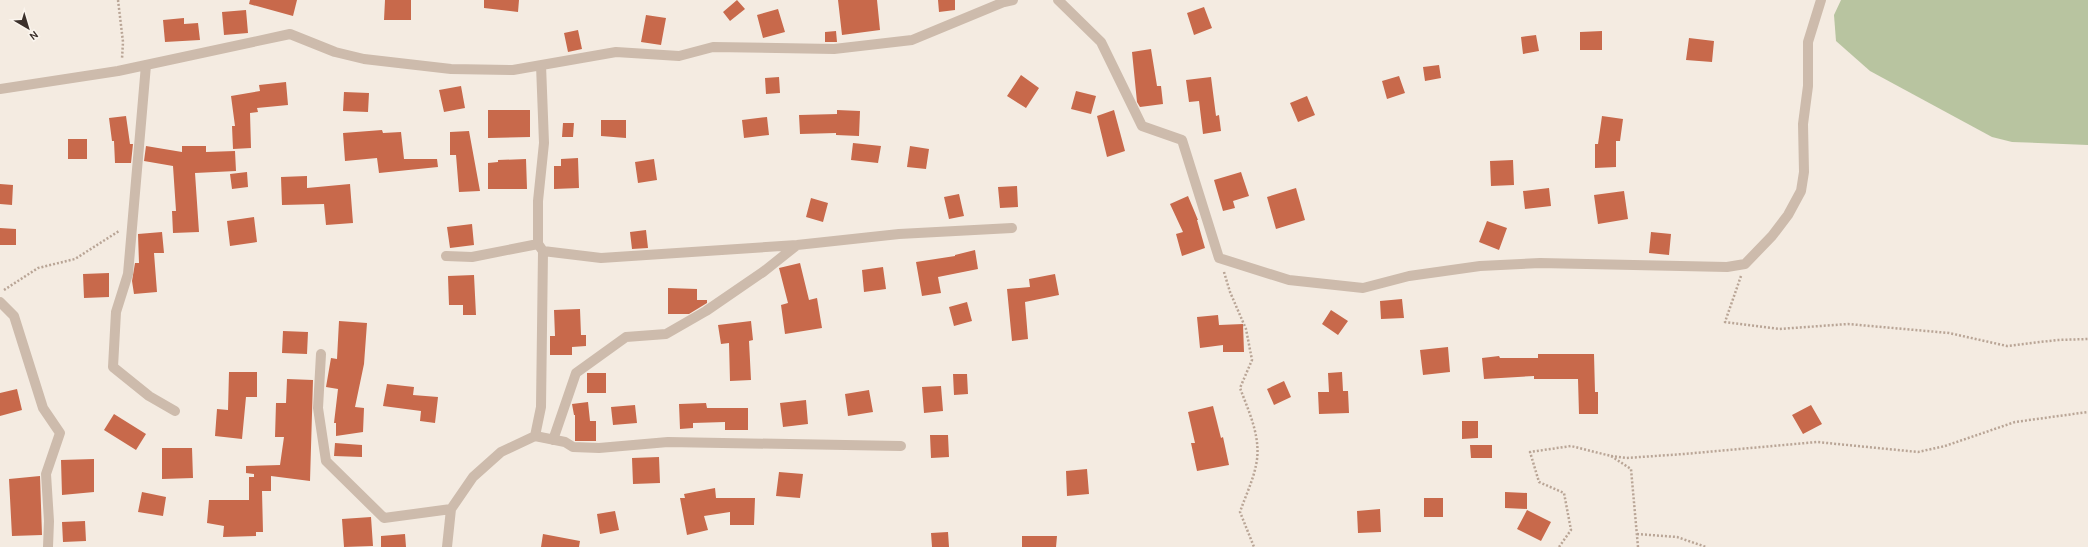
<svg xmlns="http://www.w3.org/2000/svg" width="2088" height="547" font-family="Karla,sans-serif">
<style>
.green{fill:#b8c4a0}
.building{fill:#c8694b}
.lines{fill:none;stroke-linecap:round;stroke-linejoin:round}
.path{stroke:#b9a596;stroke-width:2.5;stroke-dasharray:2 2;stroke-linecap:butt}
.minor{stroke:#cdbbac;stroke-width:10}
</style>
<rect width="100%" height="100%" fill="#f4ebe1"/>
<!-- green -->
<path class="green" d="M1841,0H2088V145L2012,142L1992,137L1870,71L1836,41L1834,15Z"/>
<!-- building -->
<path class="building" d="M250,0H297L293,16L249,4Z
M385,0H411V20H384Z
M484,0H519L518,12L484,8Z
M737,0L745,9L730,21L723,12Z
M838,0H877L880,30L842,35Z
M938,0H955V10L939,12Z
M1204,7L1212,28L1194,35L1187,13Z
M778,9L785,32L763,38L757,15Z
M246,10L248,33L224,35L222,12Z
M646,15L666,18L661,45L641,42Z
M184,18V24L198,23L200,40L165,42L163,20Z
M578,30L582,49L568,52L564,33Z
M836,31L837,42H825V32Z
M1602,31V50H1580V32Z
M1536,35L1539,51L1523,54L1521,37Z
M1689,38L1714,41L1712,62L1686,60Z
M1151,49L1157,86H1161L1163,104L1140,107L1137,102L1132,52Z
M1439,65L1441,78L1425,81L1423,67Z
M1021,75L1039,88L1026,108L1007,96Z
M1399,76L1405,93L1387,99L1382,81Z
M779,77L780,93L766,94L765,78Z
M1211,77L1216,116L1219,115L1221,131L1203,134L1199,101L1189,102L1186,80Z
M286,82L288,105L257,108L258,112L250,113L251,148L233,149L232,126H235L231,96L260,91L259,85Z
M461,86L465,108L444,112L439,90Z
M1076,91L1096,96L1091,114L1071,109Z
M344,92L369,93L368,112L343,111Z
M1307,96L1315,115L1298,122L1290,103Z
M488,110H530V137L488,138Z
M837,110L860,111L859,136L836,135V133L800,134L799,115L837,114Z
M1114,110L1125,151L1107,157L1097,116Z
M126,116L130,144H133L131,163H115L114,141H112L109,118Z
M1602,116L1623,119L1620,141H1616V167L1595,168V144H1598Z
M767,117L769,135L744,138L742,120Z
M601,120H626V138L601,136Z
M563,123H574L573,137H562Z
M382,130L383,133L401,132L404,159H437L438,167L379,173L377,158L345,161L343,133Z
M469,131L480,191L459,192L456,155H450V132Z
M68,139H87V159H68Z
M853,143L881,146L878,163L851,160Z
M146,146L182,152V146H206V152L235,151L236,171L195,173L199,232L173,233L172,211H176L173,166L144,161Z
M910,146L929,149L926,169L907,167Z
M578,158L579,188L554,189V166H561V159Z
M526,159L527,189H488V163L498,162V160Z
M654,159L657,180L638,183L635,162Z
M1513,160L1514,185L1491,186L1490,161Z
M247,172L248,187L232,189L230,174Z
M1241,172L1249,196L1233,201L1235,208L1223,211L1214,180Z
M307,176V188L350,184L353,223L326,225L324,204L282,205L281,177Z
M0,184L13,185L12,205L0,204Z
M1017,186L1018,207L1000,208L998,187Z
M1296,188L1305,220L1276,229L1267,197Z
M1549,188L1551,206L1525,209L1523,191Z
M1624,191L1628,219L1598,224L1594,195Z
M959,194L964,216L949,219L944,197Z
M1188,196L1198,220H1197L1205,248L1182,256L1176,234L1183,232L1170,204Z
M811,198L828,203L823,222L806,217Z
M254,217L257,242L230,246L227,221Z
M1487,221L1507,228L1499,250L1479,242Z
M472,224L474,245L450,248L447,227Z
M0,228L16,229V245H0Z
M646,230L648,248L632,249L630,232Z
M162,232L164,253H154L157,292L134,294L132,281L135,263H139L138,234Z
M1651,232L1671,234L1669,255L1649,253Z
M975,250L978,269L938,277L941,293L922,296L916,262L955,256V255Z
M800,263L809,300L817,298L822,328L785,334L781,305L788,303L779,268Z
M883,267L886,289L864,292L862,270Z
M109,273V297L84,298L83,274Z
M1055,274L1059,295L1025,302L1028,339L1012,341L1007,289L1030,287L1029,279Z
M474,275L476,315H463V305H449L448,276Z
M668,288L697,289V300H707V303L689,314H668Z
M1402,299L1404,318L1381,319L1380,301Z
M967,302L972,321L954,326L949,307Z
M580,309L581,335H586V346L572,347V355H550V336H555L554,310Z
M1331,310L1348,321L1338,335L1322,324Z
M1218,315L1219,325L1243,324L1244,352H1223V345L1200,348L1197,317Z
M339,321L367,323L364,364L355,407L364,408L363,432L336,436V423H334L338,389L326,387L331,358L337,359Z
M751,321L753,340L749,341L751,380L730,381L729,343L721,344L718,325Z
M283,331L308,332L307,354L282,353Z
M1448,347L1450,372L1423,375L1420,350Z
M1538,354H1594L1595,392H1598V414H1579L1578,379H1534V376L1484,379L1482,358L1499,356L1500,358H1538Z
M229,372H257V397H246L242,439L215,436L217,409L228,410Z
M1342,372L1343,391H1348L1349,413L1319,414L1318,392H1329L1328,373Z
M587,373H606V393H587Z
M953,374H967L968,394L954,395Z
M287,379L313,380L310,481L271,476V491H262L263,532H256V536L223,537L224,526L207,523L209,500H249V477H254V474L246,473V466L280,465L284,437H275L276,403H286Z
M1284,381L1291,397L1274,405L1267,389Z
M387,384L414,387L413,395L438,397L435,423L420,421L421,411L383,406Z
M941,386L943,411L924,413L922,387Z
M17,389L22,410L0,416V393Z
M869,390L873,412L848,416L845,394Z
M806,400L808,424L783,427L780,403Z
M588,402L590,421H596V441H575V415H574L572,404Z
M706,403L707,408H748V430H725V422L693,423V428L680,429L679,404Z
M635,405L637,423L613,425L611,407Z
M1811,405L1822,424L1803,434L1792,415Z
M1213,406L1221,438L1223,437L1229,465L1197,471L1191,443H1195L1188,412Z
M114,414L146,434L136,450L104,430Z
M1462,421H1478V438L1462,439Z
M930,435H948L949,457L931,458Z
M335,443L362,445V457L334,456Z
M1470,445H1492V458H1471Z
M162,448H192L193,478L162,479Z
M659,457L660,483L633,484L632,458Z
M94,459V492L62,495L61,460Z
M1087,469L1089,494L1067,496L1066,471Z
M779,472L803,474L800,498L776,496Z
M40,476L42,535L12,536L9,479Z
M715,488L716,498H755L754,525H730V512L704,516L708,530L687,535L680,498H685L684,494Z
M142,492L166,497L163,516L138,512Z
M1505,492L1527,493V509L1505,508Z
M1424,498H1443V517H1424Z
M1380,509L1381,532L1358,533L1357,511Z
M1527,510L1551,522L1541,541L1517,529Z
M615,511L619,530L600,534L597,514Z
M371,517L373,546L344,547L342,519Z
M85,521L86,541L63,542L62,522Z
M948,532L949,547H932L931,533Z
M405,534L406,547H381V536Z
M543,534L580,541L579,547H541Z
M1022,536H1057L1056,547H1022Z"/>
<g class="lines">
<!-- path -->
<path class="path" d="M118,0L123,42L122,59
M1224,272L1230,292L1246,329L1252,360L1240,388C1249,412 1262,439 1256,465C1253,481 1245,497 1240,512L1254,547
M1741,276L1725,322L1779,329L1848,324L1949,333L2007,346L2057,340L2088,339
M4,290L38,268L75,259L119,231
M1611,456L1626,458L1684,454L1817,442L1918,452L1945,446L2015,422L2088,412
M1637,534L1677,537L1706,547
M1559,547L1571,530L1564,493L1539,482L1530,452L1571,446L1611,456L1631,469L1638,547"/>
<!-- minor -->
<path class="minor" d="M1058,0L1101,42L1142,126L1182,140L1219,258L1289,280L1363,288L1409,276L1480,266L1540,263L1727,267L1745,264L1772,236L1788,215L1801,191L1804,172L1803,124L1808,86V42L1821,0
M146,65L128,274L116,312L113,367L149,396L175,411
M0,89L118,71L290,34L335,52L364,59L451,69L513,70L616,52L679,56L713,47L834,49L912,40L1004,2L1013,0
M538,244V201L544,143L541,65
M543,251L601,258L797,245L899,234L1012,228
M446,256L472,257L538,244L543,251L541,407L535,436L565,442L573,447L599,448L668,442L901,446
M0,302L14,316L43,408L60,433L46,474L49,521L48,547
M321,354L318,408L326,461L384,518L451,509L447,547
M553,440L576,373L626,337L666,334L706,311L763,272L797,245
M451,509L473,477L501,452L535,436"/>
</g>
<!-- north arrow -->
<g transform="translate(28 28) rotate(142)" stroke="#fbf5ee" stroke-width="3" paint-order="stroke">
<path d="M0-3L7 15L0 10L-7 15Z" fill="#3b302b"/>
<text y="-6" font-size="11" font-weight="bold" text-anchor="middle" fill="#3b302b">N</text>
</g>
</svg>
